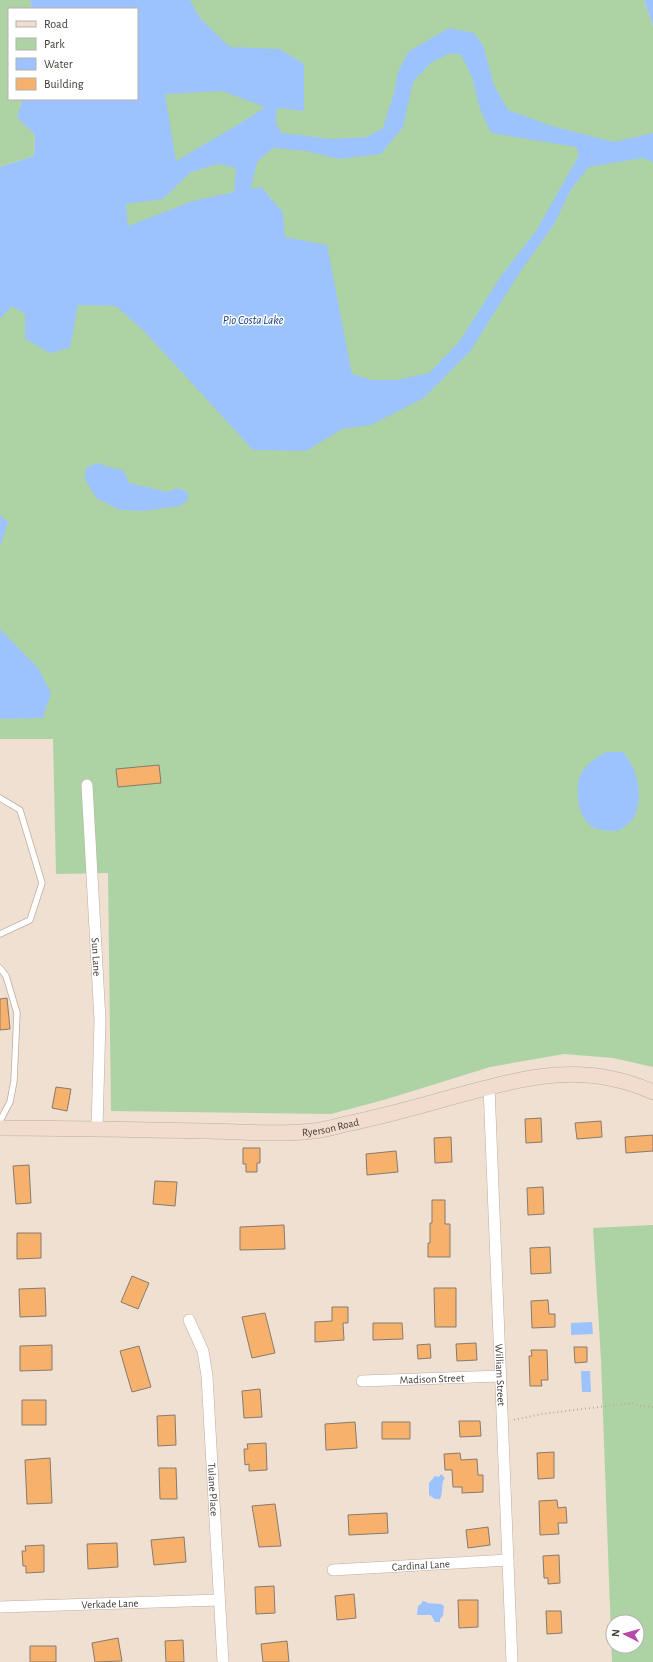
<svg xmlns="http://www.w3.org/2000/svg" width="653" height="1662" font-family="'Alegreya Sans',sans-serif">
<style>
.green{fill:#add3a4;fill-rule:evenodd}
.water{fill:#9dc3ff;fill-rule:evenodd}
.building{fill:#f6b26c;stroke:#877a6e}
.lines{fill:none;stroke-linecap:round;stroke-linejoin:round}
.lane-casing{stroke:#bcaea0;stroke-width:7}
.street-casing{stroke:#bcaea0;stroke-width:12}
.secondary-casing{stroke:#bcaea0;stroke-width:16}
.path{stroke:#b8aca1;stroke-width:2;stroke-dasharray:1 3;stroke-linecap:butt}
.lane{stroke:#fff;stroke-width:5.5}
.street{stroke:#fff;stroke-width:11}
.secondary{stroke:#f1dcce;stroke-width:15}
.labels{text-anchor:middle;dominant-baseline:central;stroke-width:3;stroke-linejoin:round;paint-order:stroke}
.street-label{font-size:11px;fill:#413b35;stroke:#fff}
.water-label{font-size:12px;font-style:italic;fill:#113c7c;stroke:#fff}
</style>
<rect width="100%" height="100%" fill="#efe0d2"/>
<!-- green -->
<path class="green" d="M0,0H30L32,9H9V99H23L18,117L35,135L34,156L0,167Z
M57,0H644L653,26V1067L613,1058L564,1054L490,1067L387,1099L331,1114L111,1111L108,873L56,874L53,739H0V271L137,99V9Z
M653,1225V1662H612L601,1360L593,1228ZM613,1622H637V1646H613Z"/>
<!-- water -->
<path class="water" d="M30,0H190L200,18L230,47L280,49L304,64V111L277,108L276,123L282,133L331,139L367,137L383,128L394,93L398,72L408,52L449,28L474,33L483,45L494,85L508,110L552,126L614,142L653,133V162L642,158L589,167L571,189L555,223L518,275L471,350L424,398L371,425L342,429L306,451L253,450L144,331L116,306L78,305L70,348L50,353L25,339V314L12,306L0,319V167L34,156L35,135L17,117L23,99H137V9H32ZM450,53L461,55L472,77L480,109L491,133L576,147L579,155L536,231L501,276L459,342L429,373L397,380H372L352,374L327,245L285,237L283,212L261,187L251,189L257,162L273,148L306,151L339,159L381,154L403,127L413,82L431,63ZM222,91L265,107L239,124L176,161L165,94ZM218,164L236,168L234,192L193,201L128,226L126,204L163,199L191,172Z
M644,0H653V26Z
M96,463L124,471L129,483L167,492L177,488L188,492V500L180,506L143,511L120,510L96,498L85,479L86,468Z
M0,515L8,522L0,546Z
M0,629L38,668L51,693L43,718L0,719Z
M606,752H623C638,769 645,798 633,819C630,823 623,827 619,831C609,831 600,831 591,826C585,822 580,812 579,805C574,777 582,765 606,752Z
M592,1322L593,1334L571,1335V1323Z
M581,1371H590L591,1392H582Z
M441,1474L445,1478C440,1484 444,1492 440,1499H435L429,1495V1483L435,1476L439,1477Z
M422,1601L427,1602V1603L441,1604L444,1606L443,1616L440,1619V1622H435L431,1615H417L418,1606L422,1603Z"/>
<!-- building -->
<path class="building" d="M159,765L161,783L118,787L116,769Z
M7,998L10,1029L0,1030V999Z
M56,1087L71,1089L67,1111L52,1108Z
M541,1118L542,1142L526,1143L525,1119Z
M601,1121L602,1137L577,1139L575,1123Z
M653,1135V1151L626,1153L625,1137Z
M451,1137L452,1162L435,1163L434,1138Z
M243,1148H260V1163H257V1172H246V1164H243Z
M396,1151L398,1172L367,1175L366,1154Z
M29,1165L31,1203L16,1204L13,1166Z
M155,1181L177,1182L175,1206L153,1204Z
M543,1187L544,1214L528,1215L527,1188Z
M432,1200H445V1224H450V1257H428V1243H430V1223H432Z
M284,1225L285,1249L240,1250V1227Z
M17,1233H41V1258L17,1259Z
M550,1247L551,1273L531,1274L530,1248Z
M132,1276L149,1283L138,1309L121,1302Z
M45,1288L46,1316L20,1317L19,1289Z
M434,1288H456V1327H435Z
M548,1300L549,1314H555V1327L532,1328L531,1301Z
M332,1307H348V1323H343L344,1340L315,1342V1322L332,1321Z
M265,1313L275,1353L252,1358L242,1317Z
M373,1323H402L403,1339L373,1340Z
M476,1343L477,1360L457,1361L456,1344Z
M430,1344L431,1358L418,1359L417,1345Z
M52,1345V1370L20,1371V1346Z
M139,1346L151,1387L132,1392L120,1351Z
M574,1347H587V1362L575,1363Z
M531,1350H547L548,1380H541L542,1386H530L529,1356H532Z
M260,1389L262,1417L244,1418L242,1391Z
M22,1400H46V1425H22Z
M175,1415L176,1445L158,1446L157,1416Z
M459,1421H480L481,1436L460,1437Z
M355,1422L357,1448L326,1450L325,1424Z
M382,1422H410V1439H382Z
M266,1443L267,1470L249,1471V1464L245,1465L244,1449H248L247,1444Z
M554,1452V1478L538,1479L537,1453Z
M460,1453L461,1460L477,1459L478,1475H483V1492L462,1493V1487H453L452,1470H445L444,1454Z
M50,1458L52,1503L27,1504L25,1460Z
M159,1468H176L177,1499H160Z
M557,1500L558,1508L566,1507L567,1523H558L559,1534L540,1535L539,1501Z
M275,1504L281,1546L259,1547L252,1506Z
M387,1513L388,1533L349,1535L348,1515Z
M488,1527L490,1545L468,1548L466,1530Z
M184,1537L186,1562L154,1565L151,1540Z
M117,1543L118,1567L88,1569L87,1544Z
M44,1545V1572L26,1573V1566H23L22,1551H26L25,1546Z
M559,1555L560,1583L548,1584V1578H544L543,1556Z
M274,1586L275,1613L256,1614L255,1587Z
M354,1594L356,1618L337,1620L335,1596Z
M458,1600H478V1627L459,1628Z
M546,1611H561L562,1633L547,1634Z
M118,1638L122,1661L95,1662L92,1643Z
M183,1640L184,1662H166L165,1641Z
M287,1641L289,1662H263L261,1644Z
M30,1646H56V1662H30Z"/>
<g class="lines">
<defs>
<path id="lane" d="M0,798L20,810L42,883L30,920L0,934
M0,968L6,976L17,1013L14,1081L10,1102L0,1121"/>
<g id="street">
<path id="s1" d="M87,785L100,1020L97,1128"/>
<path id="s2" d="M489,1087L512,1662"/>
<path id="s3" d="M189,1320L203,1351L207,1376L223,1662"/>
<path id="s4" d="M362,1381L501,1376"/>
<path id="s5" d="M333,1570L508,1560"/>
<path id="s6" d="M0,1607L219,1600"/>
</g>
<g id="secondary">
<path id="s7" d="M0,1128C70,1128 140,1130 210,1131C244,1132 279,1135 313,1131C324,1130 335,1127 346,1124C381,1117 417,1107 452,1097C523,1078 582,1060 653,1092"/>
</g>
</defs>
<!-- lane casing -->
<use href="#lane" class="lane-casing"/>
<!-- street casing -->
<use href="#street" class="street-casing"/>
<!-- secondary casing -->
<use href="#secondary" class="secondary-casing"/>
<!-- path -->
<path class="path" d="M514,1420L542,1414L632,1403L640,1406L653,1407"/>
<!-- lane -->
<use href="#lane" class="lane"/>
<!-- street -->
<use href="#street" class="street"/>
<!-- secondary -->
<use href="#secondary" class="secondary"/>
</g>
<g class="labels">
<!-- street labels -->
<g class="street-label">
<text stroke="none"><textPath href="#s1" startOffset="172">Sun Lane</textPath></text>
<text stroke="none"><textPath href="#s7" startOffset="331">Ryerson Road</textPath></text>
<text stroke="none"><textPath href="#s2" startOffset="288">William Street</textPath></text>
<text stroke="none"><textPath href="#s4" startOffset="70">Madison Street</textPath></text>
<text stroke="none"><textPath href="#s3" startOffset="173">Tulane Place</textPath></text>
<text stroke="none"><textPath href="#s5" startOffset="88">Cardinal Lane</textPath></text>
<text stroke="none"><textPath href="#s6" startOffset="110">Verkade Lane</textPath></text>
</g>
<!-- water labels -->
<g class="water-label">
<text x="253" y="320">Pio Costa Lake</text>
</g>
</g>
<!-- legend -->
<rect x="8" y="8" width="130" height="92" fill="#ffffff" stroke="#b3b1ae"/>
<rect x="16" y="21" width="20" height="6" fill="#f1dcce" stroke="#b3b1ae"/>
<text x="44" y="28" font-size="12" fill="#413b35">Road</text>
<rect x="16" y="38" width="20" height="12" fill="#add3a4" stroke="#b3b1ae"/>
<text x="44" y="48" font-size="12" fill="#413b35">Park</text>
<rect x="16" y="58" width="20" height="12" fill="#9dc3ff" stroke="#b3b1ae"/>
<text x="44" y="68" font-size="12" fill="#413b35">Water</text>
<rect x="16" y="78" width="20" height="12" fill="#f6b26c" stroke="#b3b1ae"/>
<text x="44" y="88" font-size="12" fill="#413b35">Building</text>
<!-- north arrow -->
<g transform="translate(625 1634) rotate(276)"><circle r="19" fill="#ffffff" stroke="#b3b1ae"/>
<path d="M0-3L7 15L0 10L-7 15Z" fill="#b94aa8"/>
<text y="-6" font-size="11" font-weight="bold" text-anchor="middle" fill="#413b35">N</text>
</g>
</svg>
